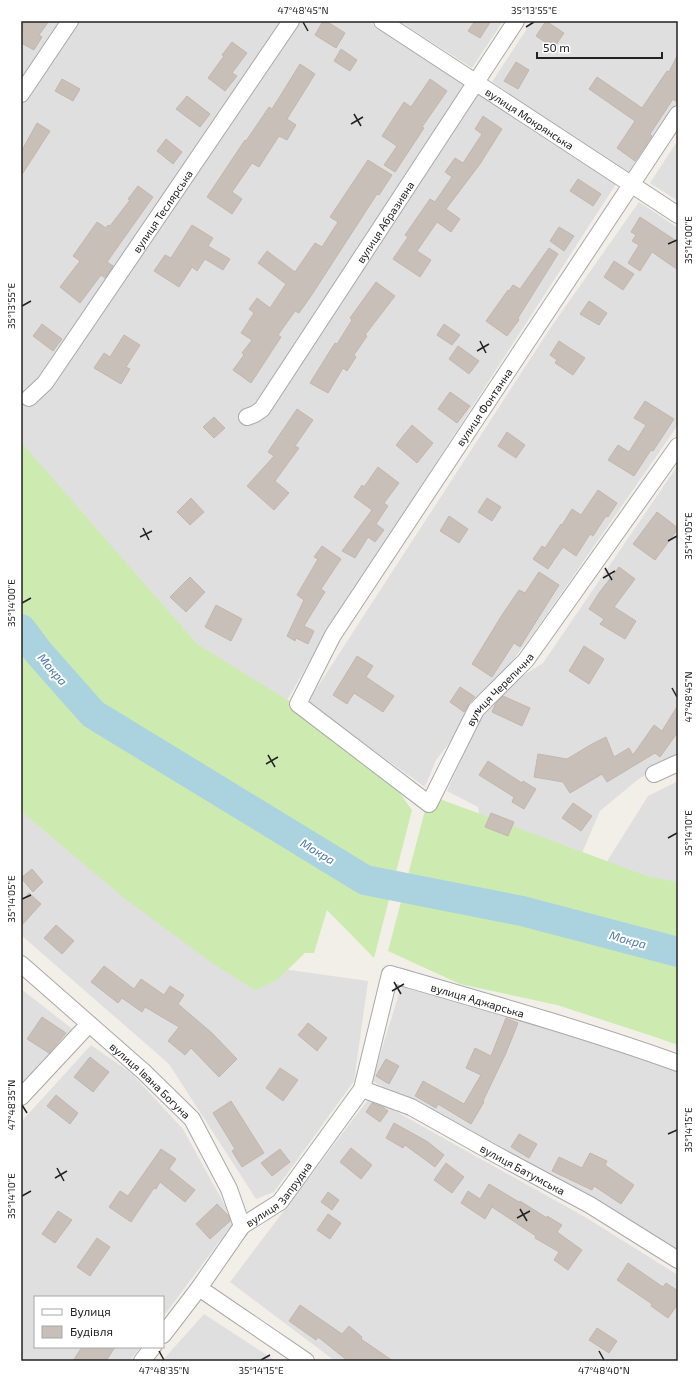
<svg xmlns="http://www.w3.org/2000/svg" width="699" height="1382" font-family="'Exo 2',sans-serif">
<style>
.residential{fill:#e0dfdf}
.grass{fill:#cdebb0}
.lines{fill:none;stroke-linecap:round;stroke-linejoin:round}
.river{stroke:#aad3df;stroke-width:30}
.building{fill:#c7bfb8;stroke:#c4b6ab}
.minor-casing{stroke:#a9a9a9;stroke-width:18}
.minor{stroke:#fff;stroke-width:16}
.ticks{fill:none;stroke:#222;stroke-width:1.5}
.labels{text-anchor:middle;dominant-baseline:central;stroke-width:4;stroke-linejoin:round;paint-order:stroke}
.street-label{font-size:11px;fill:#222;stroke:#fff}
.water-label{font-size:12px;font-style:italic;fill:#4a7aab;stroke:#fff}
.neatline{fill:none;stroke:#222;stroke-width:1.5}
.ticks-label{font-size:10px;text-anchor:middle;fill:#222}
</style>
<rect width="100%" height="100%" fill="#f2efe9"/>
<!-- residential -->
<path class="residential" d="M21,21H368L616,184L326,633L264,740L21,503Z
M399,21H503L472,68Z
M532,21H678V102L631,173L492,82Z
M678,140V201L650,183Z
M639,202L678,228V425L535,631L436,760L425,787L307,703L551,327Z
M678,465V753L636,781L600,811L573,874L484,849L478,807L447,791L481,716L502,689L543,663Z
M21,730L283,969L368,981L354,1081L274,1192L256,1199L169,1064L21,935Z
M678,781V899L599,874L648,796Z
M401,987L493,1011L678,1071V1250L567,1183L372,1081Z
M21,989L75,1031L21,1090Z
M91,1045L131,1073L183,1129L234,1222L163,1317V1297H35V1347H141L129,1361H21V1122Z
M370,1097L585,1217L678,1275V1361H335L230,1282Z
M204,1314L276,1361H162Z"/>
<!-- grass -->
<path class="grass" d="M21,442L197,644L328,725L388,777L412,810L374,958L327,910L314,953H305L277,980L255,990L212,963L124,898L21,811Z
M429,795L647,876L678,882V1045L655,1037L557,1005L460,984L388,951Z"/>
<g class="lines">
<!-- river -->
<path class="river" d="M21,629L39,653L93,714L365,880L522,911L678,952"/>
</g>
<!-- building -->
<path class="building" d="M25,21H49L39,35L42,37L34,50L21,43V27Z
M323,21H326L345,33L336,48L315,35Z
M475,21H491L480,38L468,31Z
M546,21L564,33L554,48L536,36Z
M232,42L247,53L232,73L237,76L225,91L208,78L224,56L222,55Z
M341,49L357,60L350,71L334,61Z
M678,54V103L673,99L650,134L652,136L635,161L617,148L635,121L589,89L597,77L642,108L667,71L669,72Z
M516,62L529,70L518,89L504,81Z
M300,64L315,74L287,119L296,125L287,140L279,136L259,167L252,163L232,192L242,199L232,214L207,197L245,140L246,141L269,107L272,109Z
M62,79L80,89L73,101L55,91Z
M430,79L447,91L422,127L424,128L395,172L384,165L397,146L382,136L404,102L411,107Z
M187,96L210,114L200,127L176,109Z
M483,116L502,129L480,164L446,209L460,219L451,232L437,222L417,251L431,260L420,277L393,259L408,237L405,235L430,199L435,202L452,177L445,172L455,158L463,163L482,134L475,129Z
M37,123L50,131L21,176V152Z
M166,139L182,152L173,164L157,151Z
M368,160L392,175L379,195L377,194L311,296L299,313L295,311L278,335L281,337L251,383L233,370L244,355L242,353L252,340L241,333L254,313L249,309L257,298L270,308L286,284L258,263L267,251L295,272L315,243L322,247L338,222L330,217Z
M578,179L601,194L593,206L570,191Z
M138,186L153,197L107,262L113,266L105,278L101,275L80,303L60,287L80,261L73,256L97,222L106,228L108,225L110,226L130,200L128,199Z
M640,217L678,242V270L652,252L640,271L628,263L639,245L632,241L636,235L631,232Z
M192,225L213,238L208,246L230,259L223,270L205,259L197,271L192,267L179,287L154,271L165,255L171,258Z
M559,227L574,236L564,251L550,241Z
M549,248L558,254L518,318L519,320L507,336L486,321L508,290L509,291L513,285L520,289Z
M614,261L634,274L623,290L604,277Z
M376,282L395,296L365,335L367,336L354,355L356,357L347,371L343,368L328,393L310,383L335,343L337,344L352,320L350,318Z
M589,301L607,313L599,325L580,314Z
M42,324L62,339L53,351L33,336Z
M444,324L460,335L452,345L437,335Z
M124,335L140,345L126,367L130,369L121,384L94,368L104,353L110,357Z
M559,341L585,358L573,375L555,363L557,360L550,355Z
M458,346L479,361L469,374L449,359Z
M450,392L470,406L457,423L438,409Z
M645,401L674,419L653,451L651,450L634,476L608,460L618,445L629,452L646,425L634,418Z
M297,409L313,420L295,446L299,448L275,481L289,493L274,510L247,486L274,456L268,452Z
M214,417L225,428L214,438L203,427Z
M412,425L433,443L417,463L396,445Z
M507,432L525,445L516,458L498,446Z
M378,467L399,483L384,503L388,506L376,524L384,530L375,542L368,537L355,558L342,551L372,510L354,497L362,485L364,487Z
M598,490L617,503L608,517L606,516L593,536L590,534L576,556L563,547L548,569L533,559L542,546L545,548L561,524L562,525L572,509L581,515Z
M191,498L204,512L190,525L177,512Z
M487,498L501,507L492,521L478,512Z
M657,512L678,528V529L655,560L633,544Z
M449,516L468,529L459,543L440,531Z
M322,546L341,559L321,589L325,592L304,626L314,631L308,644L296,638L295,641L287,636L304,600L297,595L318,559L314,557Z
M619,567L635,579L614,607L636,621L625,639L600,624L604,619L589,609L599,593Z
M539,572L559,585L520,647L514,643L492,677L472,664L502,615L519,590L525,593Z
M190,577L205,592L186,612L170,597Z
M216,605L242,619L231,641L205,627Z
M584,646L604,659L589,684L569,671Z
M357,656L373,666L366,677L394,696L383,712L354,693L347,704L333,695Z
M460,687L475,697L469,703L464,712L450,702Z
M503,696L530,708L522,726L492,712L496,703Z
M678,705V732L660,757L655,753L607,782L602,774L570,793L563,782L534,777L538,754L567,759L592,744L606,737L614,757L629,748L633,755L654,725L662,731Z
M488,761L522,783L523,781L536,789L524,809L512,802L514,797L479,775Z
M573,803L592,816L581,831L562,818Z
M491,813L514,822L508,836L485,827Z
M32,869L43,882L33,892L21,878Z
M29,893L41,904L21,926V901Z
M56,925L74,941L62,954L44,938Z
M104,966L134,989L141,979L164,995L170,986L184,995L178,1004L212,1033L237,1059L219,1077L191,1048L185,1055L168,1041L179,1027L145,1007L142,1012L122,998L118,1003L91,982Z
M42,1017L66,1033L49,1053L27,1039Z
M506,1018L518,1023L506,1053L483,1101L484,1102L471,1124L438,1104L436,1108L415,1096L423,1081L464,1104L481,1075L466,1068L475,1048L491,1056Z
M308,1023L327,1038L317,1051L298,1035Z
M90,1057L109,1072L93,1092L74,1077Z
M386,1059L399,1066L389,1084L376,1076Z
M280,1068L298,1080L283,1101L266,1088Z
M56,1095L78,1113L70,1124L47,1106Z
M231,1101L264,1153L242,1167L232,1151L235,1149L213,1113Z
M372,1103L383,1107L388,1111L380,1122L366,1112Z
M394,1123L428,1142L444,1155L435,1167L405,1145L403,1148L386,1138Z
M519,1134L537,1144L529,1158L511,1147Z
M351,1148L372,1165L361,1179L340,1162Z
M161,1149L176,1159L169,1169L195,1190L185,1202L160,1182L156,1189L154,1188L131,1222L109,1207L120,1191L128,1196Z
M280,1149L290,1162L272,1176L261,1163Z
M590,1153L607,1161L605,1165L634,1185L621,1204L594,1186L592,1190L552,1171L559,1157L582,1168Z
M446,1163L464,1177L452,1193L434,1180Z
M489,1184L519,1202L520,1201L547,1218V1216L562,1225L557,1232L582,1250L568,1270L554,1260L559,1252L535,1238L536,1236L492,1207L485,1219L461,1203L468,1191L480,1199Z
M328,1192L339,1200L332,1210L321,1202Z
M217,1204L229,1216L230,1221L210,1239L196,1224Z
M58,1211L72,1220L55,1243L42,1234Z
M328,1214L341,1223L330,1239L317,1230Z
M97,1238L110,1247L90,1276L77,1267Z
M628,1263L663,1287L666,1283L678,1291V1304L668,1318L651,1306L652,1304L617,1280Z
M300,1305L342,1334L349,1326L362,1337L361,1339L393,1361H348L318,1337L316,1340L289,1321Z
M597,1328L617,1341L609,1353L589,1340Z
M82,1347H115L106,1361H73Z"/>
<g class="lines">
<defs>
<g id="minor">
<path id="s1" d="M382,21L678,215"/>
<path d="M21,94L70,21"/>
<path id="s2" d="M678,114L333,635L298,704L429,804L476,710L526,660L678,446"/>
<path id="s3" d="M29,398L45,383L291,21"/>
<path id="s4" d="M247,417L255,414L262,409L516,21"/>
<path d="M654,774L678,763"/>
<path id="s5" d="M21,964L144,1072L192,1119L229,1189L242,1226"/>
<path id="s6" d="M362,1089L411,1107L495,1154L590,1205L678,1260"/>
<path d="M21,1097L89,1024"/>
<path d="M199,1288L306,1361"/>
<path id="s7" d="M163,1335L199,1288L242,1226L280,1202L362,1089L390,974C487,1002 583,1029 678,1063"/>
<path d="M142,1361L153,1347"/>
</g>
</defs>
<!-- minor casing -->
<use href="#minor" class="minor-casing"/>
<!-- minor -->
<use href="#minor" class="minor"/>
</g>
<!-- ticks -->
<path class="ticks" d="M303,22L308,31M526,27L534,22M354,114L361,126M351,124L363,117M668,244L677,240M22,306L31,301M480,341L486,353M477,351L489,344M143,528L149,540M140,537L152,531M668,541L677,536M605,568L612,580M603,578L615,571M22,603L31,598M672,688L677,697M268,755L275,767M266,764L278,757M668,838L677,833M22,899L31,895M394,982L401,994M392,991L404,984M22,1105L27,1113M668,1134L677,1130M57,1168L64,1181M55,1178L67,1171M22,1196L31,1191M520,1209L527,1221M517,1218L530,1211M159,1351L164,1360M599,1351L604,1360M261,1360L270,1355"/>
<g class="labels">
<!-- street labels -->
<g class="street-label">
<text stroke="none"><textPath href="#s1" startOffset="177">вулиця Мокрянська</textPath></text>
<text stroke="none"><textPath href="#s3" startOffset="230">вулиця Теслярська</textPath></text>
<text stroke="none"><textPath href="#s4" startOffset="241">вулиця Абразивна</textPath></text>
<text transform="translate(484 407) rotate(-56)">вулиця Фонтанна</text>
<text stroke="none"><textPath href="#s2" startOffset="1003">вулиця Черепична</textPath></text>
<text stroke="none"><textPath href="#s7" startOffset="529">вулиця Аджарська</textPath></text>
<text stroke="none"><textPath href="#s5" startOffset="174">вулиця Івана Богуна</textPath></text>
<text stroke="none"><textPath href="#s6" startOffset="180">вулиця Батумська</textPath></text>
<text stroke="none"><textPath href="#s7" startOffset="184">вулиця Запрудна</textPath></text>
</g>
<!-- water labels -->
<g class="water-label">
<text transform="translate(53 669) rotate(49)">Мокра</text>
<text transform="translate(318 851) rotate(31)">Мокра</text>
<text transform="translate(628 939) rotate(15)">Мокра</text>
</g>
</g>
<!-- border -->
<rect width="699" height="1382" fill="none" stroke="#ffffff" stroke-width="44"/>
<!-- legend -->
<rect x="34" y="1296" width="130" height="52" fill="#ffffff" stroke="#a7a7a7"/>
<rect x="42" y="1309" width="20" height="6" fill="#ffffff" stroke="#a7a7a7"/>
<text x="70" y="1316" font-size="12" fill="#222222">Вулиця</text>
<rect x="42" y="1326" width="20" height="12" fill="#c7bfb8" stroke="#a7a7a7"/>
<text x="70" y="1336" font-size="12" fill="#222222">Будівля</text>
<!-- scale -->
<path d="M537 52v6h125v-6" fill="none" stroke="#222222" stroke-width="2"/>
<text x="543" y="52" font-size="12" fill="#222222" stroke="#ffffff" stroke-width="3" paint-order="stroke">50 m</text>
<rect x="22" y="22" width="655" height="1338" class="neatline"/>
<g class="ticks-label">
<text x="303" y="14">47°48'45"N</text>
<text x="534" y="14">35°13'55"E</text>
<text transform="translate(688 240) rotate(-90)" y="4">35°14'00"E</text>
<text transform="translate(11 306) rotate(-90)" y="4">35°13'55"E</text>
<text transform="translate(688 536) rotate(-90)" y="4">35°14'05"E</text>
<text transform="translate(11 603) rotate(-90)" y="4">35°14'00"E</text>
<text transform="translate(688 697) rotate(-90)" y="4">47°48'45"N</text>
<text transform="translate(688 833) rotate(-90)" y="4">35°14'10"E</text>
<text transform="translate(11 899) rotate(-90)" y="4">35°14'05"E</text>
<text transform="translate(11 1105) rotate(-90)" y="4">47°48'35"N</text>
<text transform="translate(688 1130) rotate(-90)" y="4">35°14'15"E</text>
<text transform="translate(11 1196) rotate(-90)" y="4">35°14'10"E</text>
<text x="164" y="1374">47°48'35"N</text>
<text x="261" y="1374">35°14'15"E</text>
<text x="604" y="1374">47°48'40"N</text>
</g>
</svg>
